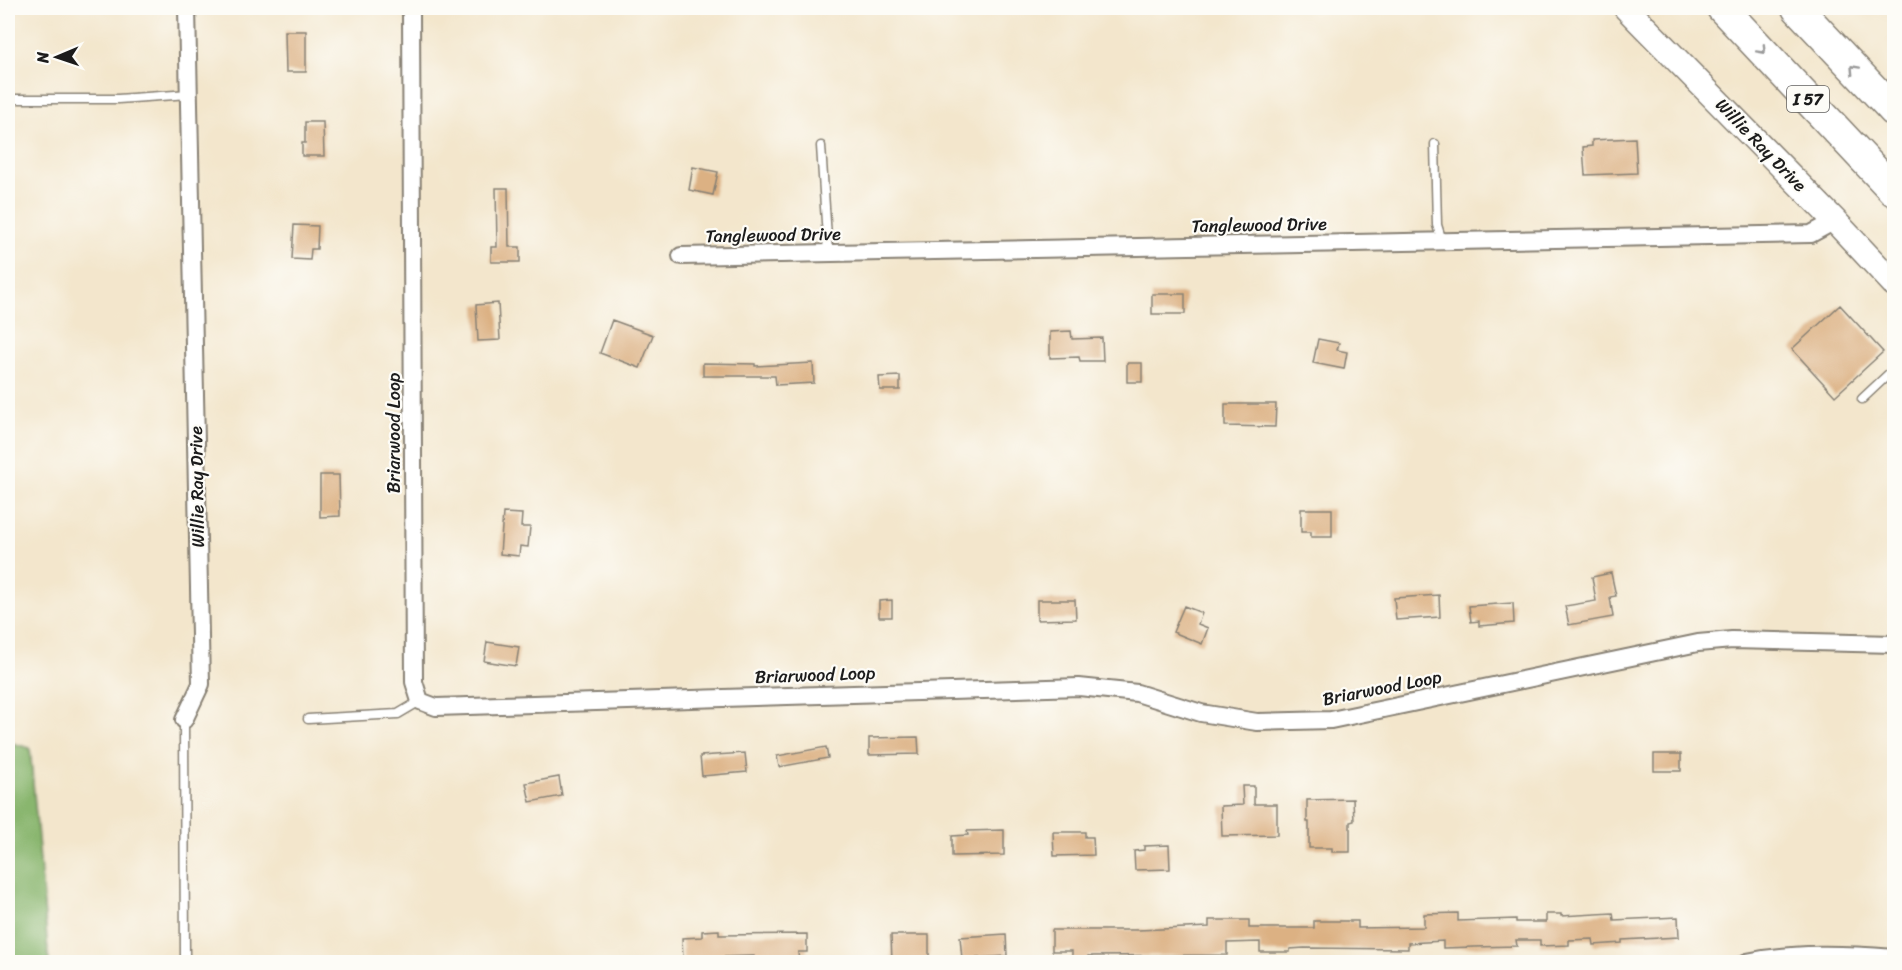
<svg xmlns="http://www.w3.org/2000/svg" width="1902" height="970" font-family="Sriracha,sans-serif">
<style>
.forest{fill:#89b66e;stroke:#526945;stroke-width:1.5}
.building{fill:#dcb183}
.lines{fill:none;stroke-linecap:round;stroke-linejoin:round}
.lane-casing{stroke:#888174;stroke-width:11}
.street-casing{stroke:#888174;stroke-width:20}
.secondary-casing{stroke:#888174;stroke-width:27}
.highway-casing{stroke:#888174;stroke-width:33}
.lane{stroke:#fff;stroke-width:8}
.street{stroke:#fff;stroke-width:16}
.secondary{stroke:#fff;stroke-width:24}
.highway{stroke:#fff;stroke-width:30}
.oneway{stroke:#999}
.labels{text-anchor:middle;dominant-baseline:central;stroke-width:4.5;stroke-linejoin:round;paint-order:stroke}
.shield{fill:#fdfcf7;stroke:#605f5e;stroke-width:1.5}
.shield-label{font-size:16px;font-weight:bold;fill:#1c1c1c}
.street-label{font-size:18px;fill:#1c1c1c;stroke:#fdfcf7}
</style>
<rect width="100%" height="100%" fill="#fdfcf7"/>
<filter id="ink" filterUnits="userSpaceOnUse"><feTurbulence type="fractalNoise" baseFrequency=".0167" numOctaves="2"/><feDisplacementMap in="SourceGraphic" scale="12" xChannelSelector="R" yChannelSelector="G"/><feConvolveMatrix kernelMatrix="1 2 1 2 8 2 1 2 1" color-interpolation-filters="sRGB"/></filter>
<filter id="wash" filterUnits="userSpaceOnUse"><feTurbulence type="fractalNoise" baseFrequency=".008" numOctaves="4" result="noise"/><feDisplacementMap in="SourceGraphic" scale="24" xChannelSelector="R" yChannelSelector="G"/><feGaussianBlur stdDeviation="1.35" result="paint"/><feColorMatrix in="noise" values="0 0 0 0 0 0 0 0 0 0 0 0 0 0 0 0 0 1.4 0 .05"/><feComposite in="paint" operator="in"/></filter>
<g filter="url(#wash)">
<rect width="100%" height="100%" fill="#f3e6cc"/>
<!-- forest -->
<path class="forest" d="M8,742L30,748L49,962H8Z"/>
<g id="blocks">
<!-- building -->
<path class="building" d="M285,31H306V72H286Z
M305,122H323L324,156H302V143H305Z
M1635,138L1637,173L1585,175L1583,147L1592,146V140Z
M693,167L718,172L713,195L689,190Z
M496,188H508L509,247H520V262H491V247H497Z
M294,225L318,226L317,249H311L310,260L292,259Z
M1152,294H1185V314H1152Z
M498,303L500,340L478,341L476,305Z
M1840,305L1883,352L1835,396L1792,349Z
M612,320L653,335L640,368L600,353Z
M1071,331L1072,339L1102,338L1103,361H1080L1079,357L1050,358V332Z
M1318,339L1339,343L1337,350L1347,352L1344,369L1313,363Z
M703,363L755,364V366L813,363L814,383L776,385L775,376H703Z
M1127,363H1142V382H1127Z
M900,376V390H880L879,377Z
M1225,404H1276L1275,427L1225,426Z
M320,475H339L340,516L320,517Z
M1301,509H1332V537H1311V532H1301Z
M503,513L522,514L521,527H530L528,547L520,546L519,556L500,554Z
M1611,573L1616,596L1610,597L1613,617L1569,625L1565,606L1596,601L1592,577Z
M1439,595L1440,617L1396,620L1394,598Z
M892,600V617H879V601Z
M1037,600H1075L1076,619L1037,620Z
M1513,603L1514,623L1479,626V621L1471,622L1469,606Z
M1184,606L1202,613L1198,624L1208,628L1202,644L1173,632Z
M487,642L519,647L516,666L484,661Z
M918,737L919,754L869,755V738Z
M826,747L828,758L779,767L777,756Z
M745,753L747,772L702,776L700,756Z
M1654,754H1681V771H1654Z
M559,777L562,796L530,802L526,783Z
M1242,786H1254V804H1277V835L1222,836L1221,806L1243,805Z
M1353,799L1354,821L1350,822V852H1332V848H1309V822H1307V800Z
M1004,830V855L952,856V836L968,835L967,831Z
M1053,832H1085V837H1093L1094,855L1054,856Z
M1169,845L1170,869L1135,870L1134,851L1144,850V846Z
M1458,913V921L1516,919V922H1546V914H1561V916L1613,913L1614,920L1678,917L1679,937L1622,940V943L1594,945L1593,939L1569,940V945L1540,946V940H1516L1517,946L1474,947L1443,948V941L1408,943V949L1304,948L1290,949V952H1260V942L1227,943V955L1088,956V959H1072V951H1052V930H1138L1209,927V920H1249V928H1314V921H1358V928L1424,927V914Z
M719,930V935L807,934V952H798L799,963H755L754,956L719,957V963H701V958L683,959L682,938L702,937V931Z
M1006,934L1007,956L962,959L960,937Z
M891,935H929V961L892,962Z"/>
</g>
</g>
<g filter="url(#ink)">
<use href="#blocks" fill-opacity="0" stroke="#888174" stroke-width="1.5"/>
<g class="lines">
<defs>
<path id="lane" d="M8,99H118L189,94
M1435,144L1437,225L1442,241
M821,146L828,253
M1862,399L1894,369
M308,719L398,714L420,701
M184,720L185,962"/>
<path id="street" d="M411,8L414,682L420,701L436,707L1079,687L1137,693L1201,713L1257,722L1331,720L1698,643L1732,640L1894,644
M681,256L1811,234L1835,221
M184,720L201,684L187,8
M1747,962C1796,952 1845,954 1894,958"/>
<path id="secondary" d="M1626,8L1835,221L1894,284"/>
<path id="highway" d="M1722,8L1894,191
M1797,8L1894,111"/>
</defs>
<!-- lane casing -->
<use href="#lane" class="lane-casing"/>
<!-- street casing -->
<use href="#street" class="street-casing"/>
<!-- secondary casing -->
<use href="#secondary" class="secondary-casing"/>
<!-- highway casing -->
<use href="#highway" class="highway-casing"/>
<!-- lane -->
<use href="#lane" class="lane"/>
<!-- street -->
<use href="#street" class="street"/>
<!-- secondary -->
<use href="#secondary" class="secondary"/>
<!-- highway -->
<use href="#highway" class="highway"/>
</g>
<!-- one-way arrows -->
<defs><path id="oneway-chevron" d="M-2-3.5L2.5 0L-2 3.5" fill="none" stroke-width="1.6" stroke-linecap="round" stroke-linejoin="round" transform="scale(1.5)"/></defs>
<g class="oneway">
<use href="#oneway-chevron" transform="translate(1762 50) rotate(47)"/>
<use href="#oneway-chevron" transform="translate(1854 69) rotate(-133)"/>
</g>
</g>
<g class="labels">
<!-- shield labels -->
<rect class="shield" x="1787" y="86" width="42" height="26" rx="4.5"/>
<g class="shield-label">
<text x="1808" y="99">I 57</text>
</g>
<!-- street labels -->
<g class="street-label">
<text transform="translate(1761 145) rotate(46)">Willie Ray Drive</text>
<text transform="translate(1259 225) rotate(-1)">Tanglewood Drive</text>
<text transform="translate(773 235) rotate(-1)">Tanglewood Drive</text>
<text transform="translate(394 433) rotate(-90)">Briarwood Loop</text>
<text transform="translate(197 487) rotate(-91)">Willie Ray Drive</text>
<text transform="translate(815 675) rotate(-2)">Briarwood Loop</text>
<text transform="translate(1382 688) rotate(-11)">Briarwood Loop</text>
</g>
</g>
<!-- margin -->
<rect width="1902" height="970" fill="none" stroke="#fdfcf7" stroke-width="30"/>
<!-- north arrow -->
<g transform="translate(57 57) rotate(268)" stroke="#fdfcf7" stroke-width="4.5" paint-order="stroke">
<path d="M0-4.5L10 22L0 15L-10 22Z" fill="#1c1c1c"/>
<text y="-9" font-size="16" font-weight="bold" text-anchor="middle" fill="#1c1c1c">N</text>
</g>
</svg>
